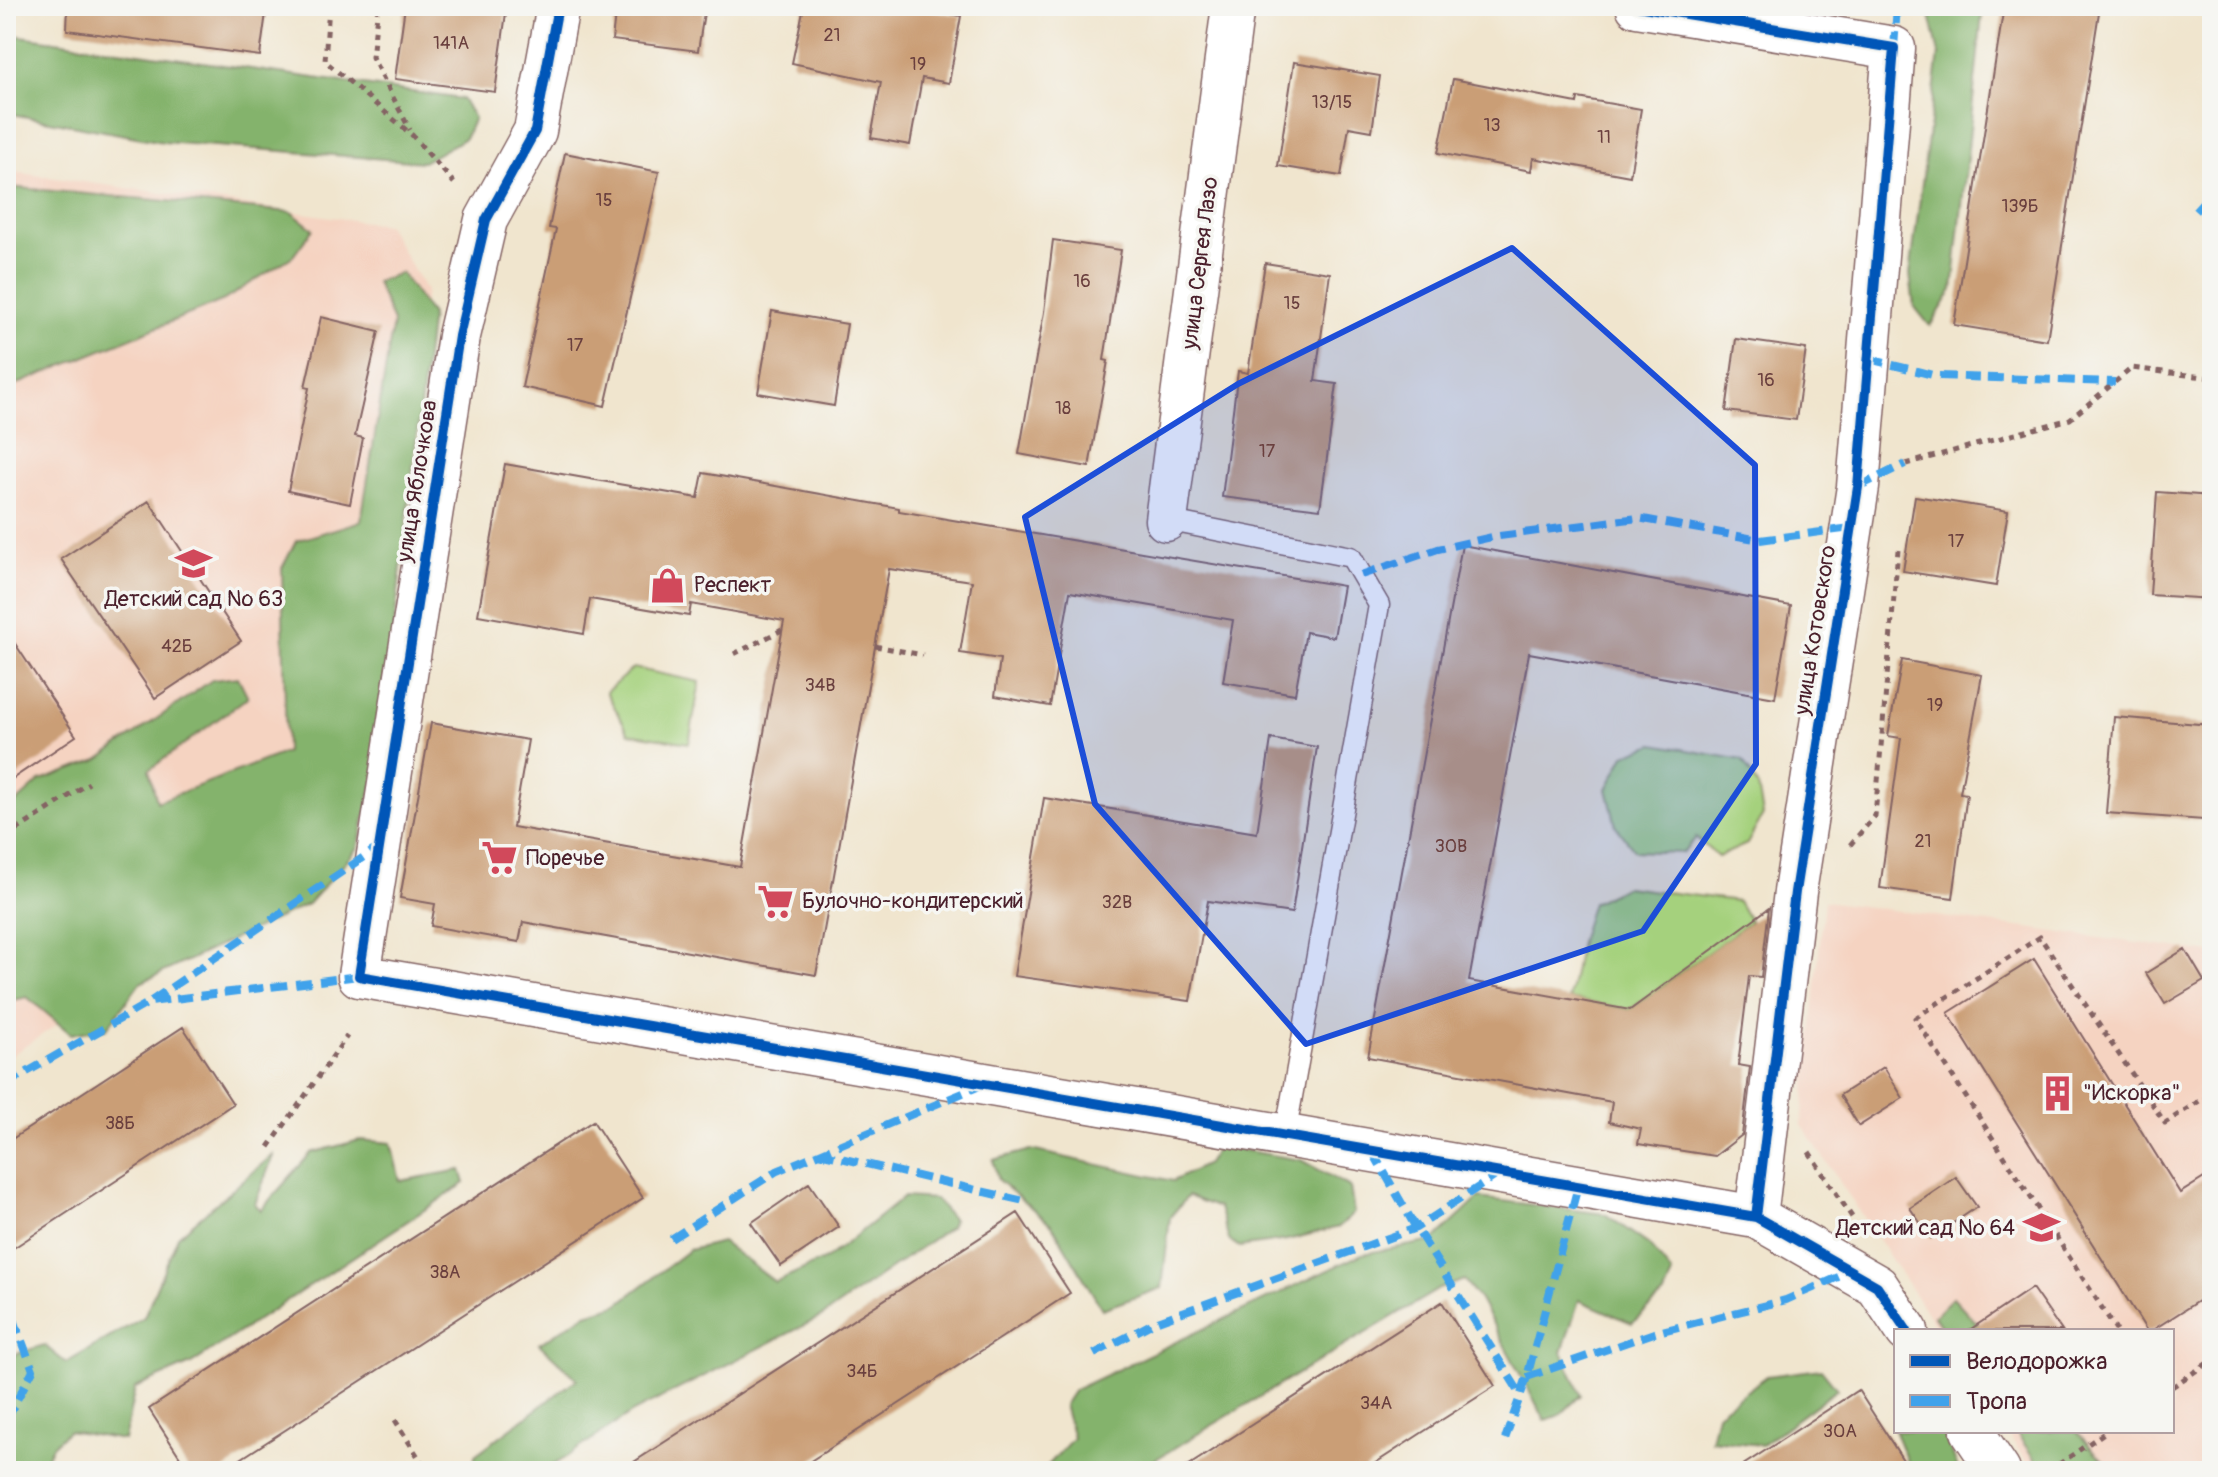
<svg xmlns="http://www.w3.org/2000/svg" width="2218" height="1477" font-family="Pangolin,sans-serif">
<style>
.built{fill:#f5d3c1}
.green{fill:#a5d17d;stroke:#787854;stroke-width:2}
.forest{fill:#84b36c;stroke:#67694c;stroke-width:2}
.building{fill:#ca9e76}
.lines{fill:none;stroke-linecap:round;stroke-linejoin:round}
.service-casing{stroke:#846464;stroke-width:23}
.minor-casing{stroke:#846464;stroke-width:45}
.path{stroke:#846464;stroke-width:5;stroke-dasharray:6 6;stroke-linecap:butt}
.service{stroke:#fff;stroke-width:20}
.minor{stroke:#fff;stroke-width:42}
.quiet{stroke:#40a2eb;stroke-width:8;stroke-dasharray:16 8;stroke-linecap:butt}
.cycleway-casing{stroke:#f6f6f2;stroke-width:15}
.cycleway{stroke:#0057b8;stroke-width:10}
.marked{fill:#1d4ed8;fill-opacity:0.2;stroke:#1d4ed8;stroke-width:6;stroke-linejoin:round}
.labels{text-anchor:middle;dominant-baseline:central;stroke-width:7;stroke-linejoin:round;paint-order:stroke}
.number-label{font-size:18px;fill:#6a3f3e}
.street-label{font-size:22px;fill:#4a1f2b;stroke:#f6f6f2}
.poi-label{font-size:22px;fill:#4a1f2b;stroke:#f6f6f2;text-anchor:start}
</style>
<rect width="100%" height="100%" fill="#f6f6f2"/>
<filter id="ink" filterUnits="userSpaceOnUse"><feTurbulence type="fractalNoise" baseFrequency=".0125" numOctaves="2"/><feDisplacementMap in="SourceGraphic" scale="16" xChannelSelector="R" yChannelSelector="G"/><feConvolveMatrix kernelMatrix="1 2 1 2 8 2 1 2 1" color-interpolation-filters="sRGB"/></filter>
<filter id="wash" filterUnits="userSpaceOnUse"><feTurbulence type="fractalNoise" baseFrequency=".006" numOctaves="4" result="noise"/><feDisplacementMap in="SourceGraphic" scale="32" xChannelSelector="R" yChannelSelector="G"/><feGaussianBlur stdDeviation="1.8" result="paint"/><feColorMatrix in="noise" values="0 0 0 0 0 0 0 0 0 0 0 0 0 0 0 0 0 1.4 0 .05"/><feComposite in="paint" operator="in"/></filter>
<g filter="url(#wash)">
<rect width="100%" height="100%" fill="#f0e5ce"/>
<!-- built -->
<path class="built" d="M6,171L387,225L426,291L338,835L6,1059Z
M1824,901L2212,953V1471H2033L2006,1431H2172V1331H1939L1802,1125Z"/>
<!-- green -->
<path class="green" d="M633,668L700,682L689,743L629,733L606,692Z
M1654,744L1742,760L1758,786L1763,815L1747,844L1718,857L1696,838L1682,853L1635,851L1616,826L1607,789L1625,755Z
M1625,887L1738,901L1750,922L1630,1010L1569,999L1580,941L1592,903Z"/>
<!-- forest -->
<path class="forest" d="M1928,6H1983L1953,290L1930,326L1914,306L1910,274L1939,54Z
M6,34L462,99L474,118L465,138L423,162L163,142L6,113Z
M2212,89V193L2205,192Z
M8,187L291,212L313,229L293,256L224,300L6,389V312L12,279L6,273Z
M401,273L431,315L378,762L358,848L308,904L140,983L107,1028L71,1034L27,997L6,1002V818L9,809L40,781L98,760L212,680L238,677L248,697L149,770L157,802L286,752L282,568L296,541L361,521L393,322L376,282Z
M360,1140L391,1143L400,1181L461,1170L465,1183L191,1364L135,1388L124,1440L68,1431L52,1446L46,1459L50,1471H6V1357L44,1345L66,1363L144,1317L178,1236L274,1154L255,1204L261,1210L311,1153Z
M1218,1146L1301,1160L1350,1187L1354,1213L1339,1227L1287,1240L1239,1247L1229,1240L1219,1208L1188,1196L1170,1217L1162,1288L1102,1309L1052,1225L998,1180L993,1160L1031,1150L1173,1181L1207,1164Z
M904,1197L935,1199L953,1220L950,1227L823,1316L633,1412L551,1467L550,1471H474L475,1455L577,1379L539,1344L586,1314L617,1305L689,1250L722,1242L775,1282L828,1258Z
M1479,1198L1605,1214L1649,1245L1672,1274L1664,1295L1632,1323L1579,1300L1562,1352L1581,1395L1560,1415L1545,1420L1480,1300L1464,1280L1439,1289L1136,1471H1043L1073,1438L1064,1405L1074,1390L1362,1254L1433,1241Z
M1953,1297L1984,1331H1945L1934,1316Z
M1821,1369L1837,1389L1762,1445L1711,1440L1717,1413L1767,1376Z
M1896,1393V1431H1943L1959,1471H1911L1894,1430Z
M2015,1431H2076L2113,1471H2043Z"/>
<g id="blocks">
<!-- building -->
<path class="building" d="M68,6H267L260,56L67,30Z
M405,6H507L495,92L395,79Z
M616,6H705L698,51L612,40Z
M804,6H907L961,16L949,83L922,78L910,145L871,138L881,82L792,63Z
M2004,6H2100L2047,340L1954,325Z
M1294,62L1380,76L1372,131L1349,127L1341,176L1278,166Z
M1453,79L1577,103L1578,98L1641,109L1630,176L1533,158L1531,171L1438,153Z
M565,153L659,172L605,406L522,387L556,229L549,228Z
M1053,240L1121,250L1104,360L1108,361L1089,467L1019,454L1044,312Z
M1265,263L1330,273L1315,381L1337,384L1320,509L1222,497L1238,371L1248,373Z
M772,311L847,324L834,406L758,393Z
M321,317L379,331L355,436L363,438L350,504L288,491L309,388L305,387Z
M1736,339L1806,349L1796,420L1726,411Z
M505,464L698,498L703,473L899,508V511L1343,586L1334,637L1306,632L1295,694L1223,682L1233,620L1070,592L1050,706L995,696L1000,659L960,653L972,581L889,569L816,975L523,922L519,942L431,926L435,904L400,898L431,723L528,740L513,827L740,867L784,621L691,604L689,616L590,599L584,634L478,615Z
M2157,492L2212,496V599L2150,595Z
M1915,496L2008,511L1996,586L1903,571Z
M149,501L241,641L155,698L61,559Z
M1462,545L1791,606L1775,698L1529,653L1469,981L1630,1010L1769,908L1761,977L1749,976L1738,1065L1750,1067L1742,1135L1715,1156L1638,1144L1641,1129L1609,1122L1612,1102L1368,1057Z
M6,630L76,736L6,783Z
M1902,660L1982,675L1960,793L1967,794L1953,898L1880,888L1901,738L1888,736Z
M2114,717L2211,725L2204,820L2106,813Z
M1271,739L1317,747L1292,913L1208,901L1190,1001L1014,976L1044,798L1257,833Z
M2185,949L2204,981L2165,1004L2146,973Z
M2034,959L2180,1193L2212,1173V1292L2151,1331H2147L1948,1013Z
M183,1027L233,1104L6,1253V1143Z
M1884,1067L1903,1098L1859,1126L1840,1095Z
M593,1121L643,1198L222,1471H189L149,1409Z
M1956,1177L1977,1207L1931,1238L1910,1208Z
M809,1183L839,1227L781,1266L751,1223Z
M1018,1213L1070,1293L1001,1338L795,1471H620Z
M2032,1288L2062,1331H1968Z
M1442,1302L1495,1386L1440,1421L1363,1471H1180Z
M1858,1390L1910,1471H1734Z"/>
</g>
</g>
<g filter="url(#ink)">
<use href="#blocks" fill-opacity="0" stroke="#846464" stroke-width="2"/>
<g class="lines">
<defs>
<path id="service" d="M1166,520L1351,557L1379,605L1285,1136"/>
<path id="minor" d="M558,6L535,131L486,220L459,336L359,976L1756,1217L1877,1286L1907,1331
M1637,6L1894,48L1858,487L1795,892L1756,1217
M1166,520L1233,6
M1972,1431L1999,1471"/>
</defs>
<!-- service casing -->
<use href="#service" class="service-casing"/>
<!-- minor casing -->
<use href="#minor" class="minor-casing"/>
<!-- path -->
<path class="path" d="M329,6L325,61L412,135L454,183
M378,6L372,57L410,130
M1906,464L2070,419L2132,368L2212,378
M875,646L923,655
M734,654L782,630
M6,837L89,783
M1850,845L1875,816L1898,550
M269,1147L347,1036
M1809,1152L1852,1217
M2117,1331L1915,1018L2040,937L2165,1123L2212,1093
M2172,1387L2212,1360
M395,1420L427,1471
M2049,1471L2107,1431"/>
<!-- service -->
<use href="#service" class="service"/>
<!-- minor -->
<use href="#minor" class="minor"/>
<!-- quiet -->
<path class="quiet" d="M1894,48L1897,6
M2195,211L2212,192
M1869,359L1937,376L2115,382
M1858,487L1905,464
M1361,575L1438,549L1492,537L1638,518L1760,540L1851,528
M151,1001L380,846
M6,1084L150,1002L359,976
M1372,1151L1416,1228L1521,1395
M819,1153L1028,1202
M671,1239L777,1171L982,1085
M1094,1354L1155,1322L1416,1228L1500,1173
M1527,1377L1654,1333L1786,1300L1852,1271
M6,1420L33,1370L13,1317
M1505,1439L1527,1377L1578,1186"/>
<defs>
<path id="cycleway" d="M558,6L535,131L486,220L459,336L359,976L1756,1217L1877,1286L1907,1331
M1637,6L1894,48L1858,487L1795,892L1756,1217"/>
</defs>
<!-- cycleway casing -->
<use href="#cycleway" class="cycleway-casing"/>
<!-- cycleway -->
<use href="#cycleway" class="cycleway"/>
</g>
</g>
<!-- marked area -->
<path class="marked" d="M1512,248L1755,465L1756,764L1643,931L1306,1044L1095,804L1025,517L1238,384Z"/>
<!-- icons -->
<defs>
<symbol id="school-bare" viewBox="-9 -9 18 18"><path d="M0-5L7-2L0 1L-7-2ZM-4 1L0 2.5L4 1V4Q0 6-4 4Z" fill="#d1495b" stroke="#f6f6f2" stroke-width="2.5" paint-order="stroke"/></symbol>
<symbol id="shop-bare" viewBox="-9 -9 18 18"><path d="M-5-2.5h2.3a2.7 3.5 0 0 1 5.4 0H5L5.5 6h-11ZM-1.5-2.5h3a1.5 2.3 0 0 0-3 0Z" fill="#d1495b" stroke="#f6f6f2" stroke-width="2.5" paint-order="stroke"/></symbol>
<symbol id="supermarket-bare" viewBox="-9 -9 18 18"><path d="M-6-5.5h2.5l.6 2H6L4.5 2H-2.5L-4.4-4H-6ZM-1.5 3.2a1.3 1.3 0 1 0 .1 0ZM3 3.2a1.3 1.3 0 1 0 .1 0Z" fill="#d1495b" stroke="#f6f6f2" stroke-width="2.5" paint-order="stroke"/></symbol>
<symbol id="building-bare" viewBox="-9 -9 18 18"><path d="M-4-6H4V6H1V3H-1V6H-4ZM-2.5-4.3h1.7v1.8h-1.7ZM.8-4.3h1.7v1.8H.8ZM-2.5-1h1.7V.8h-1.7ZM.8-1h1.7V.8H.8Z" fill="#d1495b" stroke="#f6f6f2" stroke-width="2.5" paint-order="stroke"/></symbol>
</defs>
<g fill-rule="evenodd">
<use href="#school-bare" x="168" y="538" width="51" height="51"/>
<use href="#shop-bare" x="642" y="560" width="51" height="51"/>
<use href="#supermarket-bare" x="474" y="832" width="51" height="51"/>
<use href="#supermarket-bare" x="750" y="876" width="51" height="51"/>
<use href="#building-bare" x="2032" y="1068" width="51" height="51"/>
<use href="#school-bare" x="2016" y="1202" width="51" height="51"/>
</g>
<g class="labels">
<!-- number labels -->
<g class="number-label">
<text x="832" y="35">21</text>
<text x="451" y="43">141А</text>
<text x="918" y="64">19</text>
<text x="1332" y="102">13/15</text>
<text x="1492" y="125">13</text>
<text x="1604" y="137">11</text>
<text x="604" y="200">15</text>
<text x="2020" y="206">139Б</text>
<text x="1082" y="281">16</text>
<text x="1292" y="303">15</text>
<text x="575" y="345">17</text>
<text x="1766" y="380">16</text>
<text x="1063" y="408">18</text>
<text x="1267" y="451">17</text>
<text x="1956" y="541">17</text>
<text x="177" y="646">42Б</text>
<text x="820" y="685">34В</text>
<text x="1935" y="705">19</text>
<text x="1923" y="841">21</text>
<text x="1451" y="846">30В</text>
<text x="1117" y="902">32В</text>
<text x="120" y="1123">38Б</text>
<text x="445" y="1272">38А</text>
<text x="862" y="1371">34Б</text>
<text x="1376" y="1403">34А</text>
<text x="1840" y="1431">30А</text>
</g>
<!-- street labels -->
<g class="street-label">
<text transform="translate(1200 263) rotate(-83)">улица Сергея Лазо</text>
<text transform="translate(417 481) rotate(-81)">улица Яблочкова</text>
<text transform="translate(1815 630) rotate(-81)">улица Котовского</text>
</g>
<!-- poi labels -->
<g class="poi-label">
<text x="694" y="585">Респект</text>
<text x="194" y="599" text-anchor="middle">Детский сад № 63</text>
<text x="526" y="858">Поречье</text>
<text x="802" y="901">Булочно-кондитерский</text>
<text x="2083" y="1093">"Искорка"</text>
<text x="2015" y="1228" text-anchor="end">Детский сад № 64</text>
</g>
</g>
<!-- margin -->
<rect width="2218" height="1477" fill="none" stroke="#f6f6f2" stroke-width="32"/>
<!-- legend -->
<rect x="1894" y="1329" width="280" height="104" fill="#f6f6f2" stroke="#b1a0a2" stroke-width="2"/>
<rect x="1910" y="1355" width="40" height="12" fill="#0057b8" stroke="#b1a0a2" stroke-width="2"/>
<text x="1966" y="1369" font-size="24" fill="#4a1f2b">Велодорожка</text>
<rect x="1910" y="1395" width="40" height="12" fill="#40a2eb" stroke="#b1a0a2" stroke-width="2"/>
<text x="1966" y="1409" font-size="24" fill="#4a1f2b">Тропа</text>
</svg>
